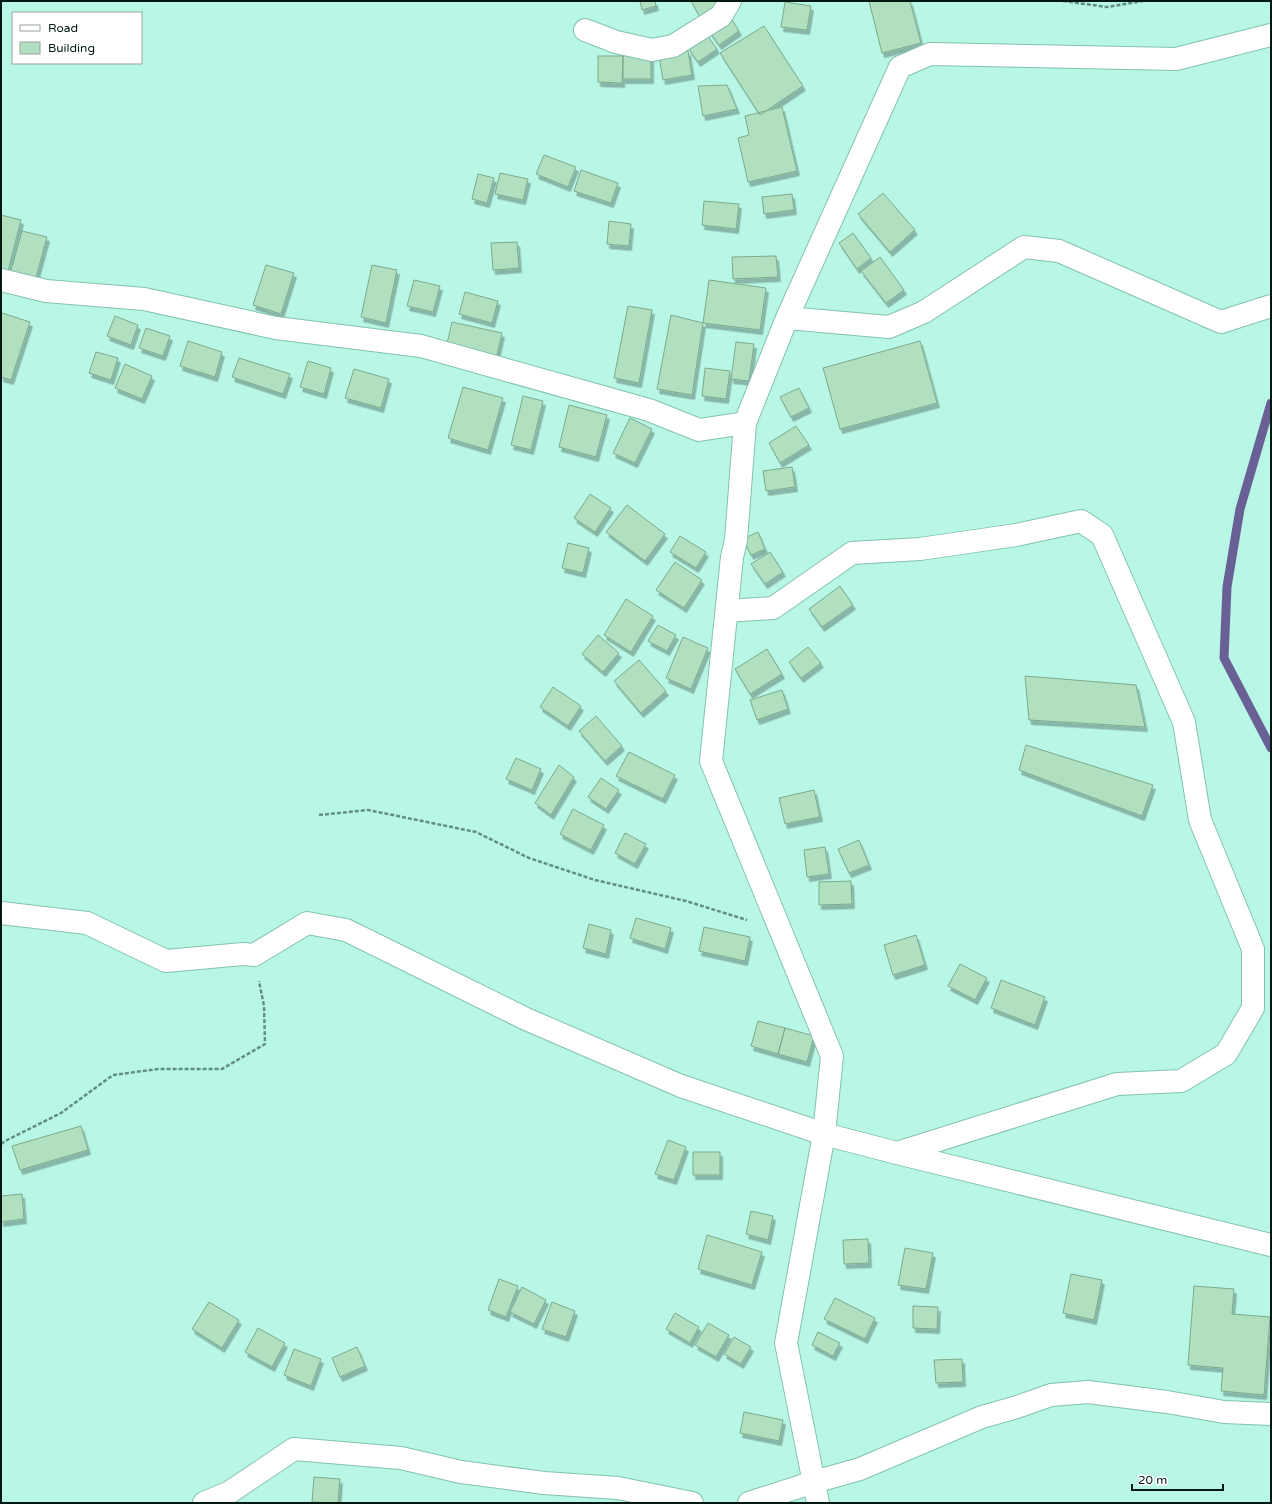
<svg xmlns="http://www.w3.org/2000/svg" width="1272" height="1504" font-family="'Varela Round',sans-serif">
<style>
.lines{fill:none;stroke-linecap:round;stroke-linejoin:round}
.stream{stroke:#696096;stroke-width:9}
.building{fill:#b0e0c0;stroke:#7caa8c;filter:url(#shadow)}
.minor-casing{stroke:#84c1b1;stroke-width:24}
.path{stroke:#628e82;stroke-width:2.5;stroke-dasharray:4 2;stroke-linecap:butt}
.minor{stroke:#fff;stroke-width:22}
</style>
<defs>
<filter id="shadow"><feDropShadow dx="2.5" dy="4.5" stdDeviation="0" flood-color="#0004"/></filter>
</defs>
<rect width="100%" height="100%" fill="#b8f7e5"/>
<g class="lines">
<!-- stream -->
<path class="stream" d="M1271,403L1240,509L1227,587L1224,658L1271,748"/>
</g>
<!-- building -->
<path class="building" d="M640,1H655L656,6L642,10Z
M691,1H719L721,5L700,17Z
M869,1H910L921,43L882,53Z
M785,2L811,6L807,30L781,27Z
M730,17L739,31L719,45L709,31Z
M764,26L803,86L760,115L720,53Z
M707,35L717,49L698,62L688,48Z
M688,51L692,75L663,80L659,56Z
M623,54H651V79H623Z
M598,56H623L622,83L598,82Z
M727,85L737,109L703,116L698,86Z
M782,107L797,171L748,182L738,138L749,135L745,116Z
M544,155L576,167L568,187L536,174Z
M581,170L618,183L611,203L574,191Z
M500,173L528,179L523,200L495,194Z
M478,174L494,178L487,203L472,199Z
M883,193L915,230L890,252L858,214Z
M792,194L794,210L764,214L762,197Z
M704,201L739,204L736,229L702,225Z
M1,215L21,220L7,275L1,274Z
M609,221L631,224L629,246L607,244Z
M22,231L47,237L35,281L10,274Z
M853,233L871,258L857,269L839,243Z
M517,242L519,268L493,270L491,243Z
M776,256L778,277L733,279L732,257Z
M880,257L904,290L886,303L861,271Z
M266,265L294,273L281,314L253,305Z
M372,265L397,270L386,323L361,317Z
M414,280L440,286L433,312L407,306Z
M709,280L766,288L760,330L703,323Z
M465,292L498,301L492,323L459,314Z
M628,306L652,310L639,383L614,378Z
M2,313L30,322L11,380L1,377V317Z
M671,315L703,323L692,395L657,389Z
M115,316L138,325L131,345L107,336Z
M452,322L502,333L496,359L446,348Z
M146,328L170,336L163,356L139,348Z
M188,341L222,352L215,377L180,366Z
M920,341L937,403L840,429L823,368Z
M736,342L754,344L749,381L731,379Z
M96,352L118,358L111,380L89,373Z
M239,358L290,374L283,394L232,377Z
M308,361L331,368L324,394L300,387Z
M125,364L152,376L142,399L115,388Z
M705,368L730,371L726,399L702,396Z
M354,369L389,379L381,408L345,398Z
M463,387L503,398L488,450L448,438Z
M799,388L809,408L791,417L780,397Z
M523,396L543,401L531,450L511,445Z
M569,405L607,415L596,457L559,447Z
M630,418L652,429L635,463L613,453Z
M796,426L809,445L780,463L769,443Z
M792,467L795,487L766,491L763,471Z
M590,494L611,508L595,532L574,518Z
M627,505L665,534L645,561L606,532Z
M758,532L765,549L751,555L743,539Z
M680,536L706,552L696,568L670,552Z
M568,543L589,548L583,573L562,568Z
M770,552L783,572L765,584L751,564Z
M675,562L702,580L684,608L656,590Z
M840,586L853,605L822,627L809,609Z
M626,599L653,616L631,652L604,635Z
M658,625L676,635L667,651L648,641Z
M598,635L619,653L603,672L582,654Z
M683,637L708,648L691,689L666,678Z
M808,647L821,663L801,678L789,662Z
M767,649L782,674L750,694L735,669Z
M639,660L666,691L641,713L614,681Z
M1025,676L1136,685L1145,727L1029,720Z
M553,687L581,706L568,726L540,707Z
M782,690L788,709L757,720L750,700Z
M596,716L622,746L605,761L579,731Z
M1026,745L1153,785L1142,816L1019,770Z
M629,752L675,775L663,799L616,776Z
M516,758L541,769L532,790L506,779Z
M559,765L574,777L551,815L535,803Z
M601,778L619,790L606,809L588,797Z
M814,790L820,817L785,824L779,798Z
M573,809L604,825L591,850L560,834Z
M625,833L646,844L635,864L615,853Z
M859,840L869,865L849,873L838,849Z
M825,847L829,874L807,877L804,850Z
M851,881L852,904L819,905V882Z
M636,918L671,928L665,949L630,938Z
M589,924L611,930L606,954L583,948Z
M704,927L750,937L745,961L699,951Z
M916,935L925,965L893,975L884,945Z
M960,964L987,978L975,1000L948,986Z
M1001,980L1045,997L1035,1025L991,1008Z
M758,1021L785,1028L778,1054L751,1046Z
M785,1028L814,1036L807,1062L778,1054Z
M81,1126L88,1150L20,1170L12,1146Z
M668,1140L686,1147L674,1180L655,1174Z
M693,1152H720V1175H693Z
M22,1194L24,1219L1,1222V1196Z
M751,1211L773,1216L768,1240L746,1234Z
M707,1235L762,1252L752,1285L698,1269Z
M868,1239L869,1263L844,1264L843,1240Z
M905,1248L933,1253L926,1289L898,1285Z
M1071,1274L1102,1280L1094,1320L1063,1313Z
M499,1279L518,1286L506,1317L488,1310Z
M1194,1286L1234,1289L1232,1314L1270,1317L1264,1395L1221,1391L1223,1368L1188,1365Z
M522,1287L546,1300L534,1324L510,1312Z
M835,1298L875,1318L865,1339L824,1319Z
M209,1302L239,1320L222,1348L192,1329Z
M552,1302L575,1311L566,1337L542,1329Z
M913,1306L938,1307L937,1329L913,1328Z
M675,1313L699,1327L690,1343L666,1329Z
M708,1323L729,1335L716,1357L695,1345Z
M258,1328L285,1343L272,1367L245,1352Z
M818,1332L840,1343L833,1356L812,1345Z
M734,1337L751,1347L741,1364L724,1354Z
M357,1347L365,1366L340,1377L332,1358Z
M294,1349L321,1359L311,1386L284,1375Z
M962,1359L963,1382L936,1383L934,1360Z
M744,1412L783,1420L779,1441L740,1433Z
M314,1477L340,1479L338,1503L312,1502Z"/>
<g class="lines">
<defs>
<path id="minor" d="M585,30L616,42L652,50L673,46L721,16L730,1
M1,280L46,291L144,299L276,328L421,346L649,410L699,430L745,423
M787,318L889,327L924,312L1024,247L1059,251L1221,322L1271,306
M727,611L773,608L852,553L920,549L1016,535L1081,521L1102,535L1184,722L1200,820L1253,949V1008L1226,1054L1181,1081L1117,1084L897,1153
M1,913L87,923L166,961L243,954L254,955L307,923L346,930L526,1019L681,1086L824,1134L897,1153L1271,1245
M204,1503L230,1492L294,1449L401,1458L461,1472L544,1483L618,1488L692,1503
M749,1503L814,1482L860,1469L982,1417L1017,1407L1051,1395L1088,1392L1167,1402L1224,1412L1271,1414
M818,1503L786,1343L824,1134L832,1056L711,761L732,557L736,540L745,423L787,318L900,67L930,54L1176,59L1271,35"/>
</defs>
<!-- minor casing -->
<use href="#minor" class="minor-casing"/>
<!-- path -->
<path class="path" d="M1063,1L1107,7L1143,1
M319,815L368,810L476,832L529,858L595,880L686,901L747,920
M1,1144L7,1140L61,1113L113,1075L158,1069H222L265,1044L264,1006L259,981"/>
<!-- minor -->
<use href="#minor" class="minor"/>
</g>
<!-- border -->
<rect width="1272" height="1504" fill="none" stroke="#011813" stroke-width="4"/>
<!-- legend -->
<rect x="12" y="12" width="130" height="52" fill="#ffffff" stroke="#99a3a1"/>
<rect x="20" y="25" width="20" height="6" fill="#ffffff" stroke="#99a3a1"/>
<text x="48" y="32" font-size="12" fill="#011813">Road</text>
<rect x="20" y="42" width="20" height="12" fill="#b0e0c0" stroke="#99a3a1"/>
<text x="48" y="52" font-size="12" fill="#011813">Building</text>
<!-- scale -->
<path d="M1132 1484v6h91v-6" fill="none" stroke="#011813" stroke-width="2"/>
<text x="1138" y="1484" font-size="12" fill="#011813" stroke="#ffffff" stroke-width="3" paint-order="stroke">20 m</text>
</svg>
